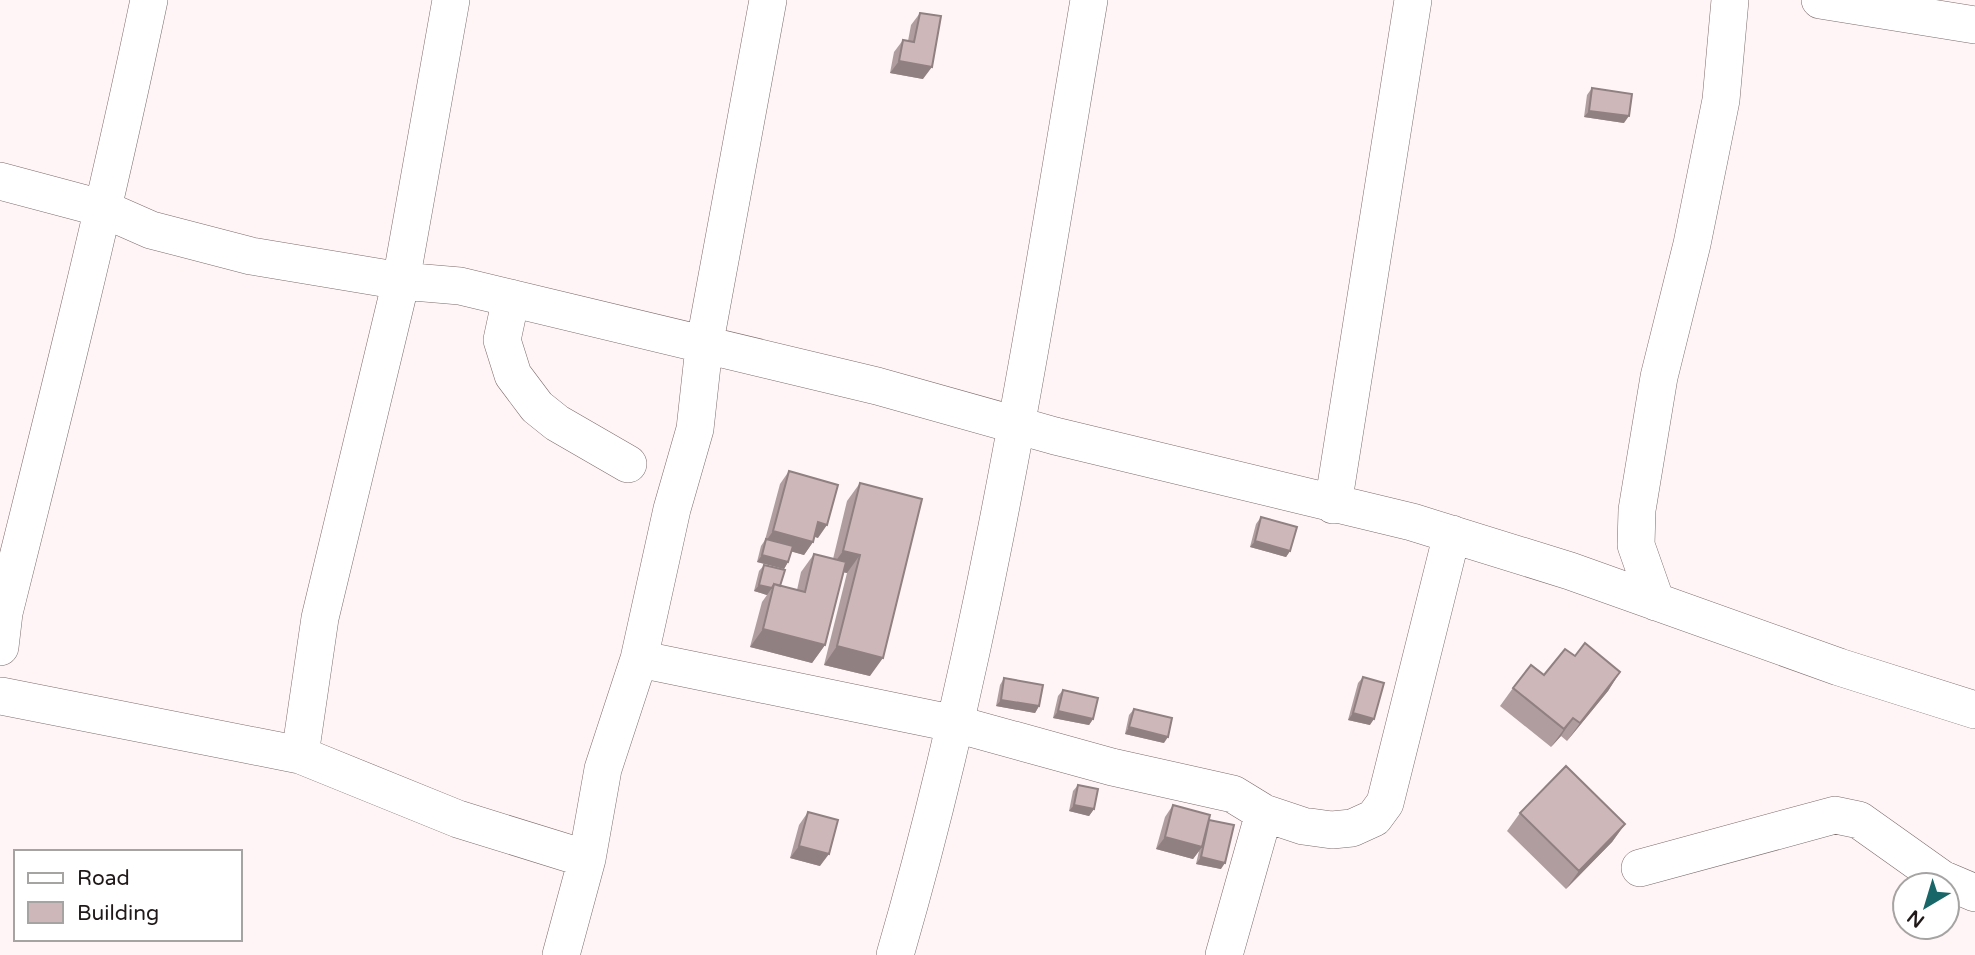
<svg xmlns="http://www.w3.org/2000/svg" width="1975" height="955" font-family="'Varela Round',sans-serif">
<style>
.lines{fill:none;stroke-linecap:round;stroke-linejoin:round}
.minor-casing{stroke:#7f6b6c;stroke-width:38}
.minor{stroke:#fff;stroke-width:37}
.wall{fill:#b09d9f}
.shaded-wall{fill:#908082}
.building{fill:#cdb7b9;stroke:#908082;stroke-width:2}
</style>
<rect width="100%" height="100%" fill="#fff5f6"/>
<g class="lines">
<defs>
<path id="minor" d="M451,0L401,281L320,618L300,755L458,819L587,859
M1820,0L1975,25
M0,181L101,208L151,230L251,256L401,281L460,286L877,386L1055,436L1412,522L1570,571L1839,667L1975,710
M511,298L502,340L513,375L537,407L557,423L628,464
M1333,505L1413,0
M1656,602L1636,545L1637,510L1659,377L1692,244L1721,100L1730,0
M0,647L4,613C55,409 106,206 149,0
M639,659L956,724L1112,767L1233,794L1264,813L1303,826L1332,830L1352,828L1374,818L1385,803L1452,534
M1,696L300,755
M1640,868L1835,815L1859,820L1942,879L1975,893
M561,955L587,859L603,769L639,659L672,509L695,429L704,347L768,0
M895,955C986,643 1035,320 1089,0
M1224,955L1264,813"/>
</defs>
<!-- minor casing -->
<use href="#minor" class="minor-casing"/>
<!-- minor -->
<use href="#minor" class="minor"/>
</g>
<!-- wall -->
<path class="wall" d="M920,13L923,79L890,73L894,52L903,40L908,41L911,25Z
M1592,88L1624,123L1584,117L1587,95Z
M789,471L818,538L814,536L813,542L804,555L791,551L788,562L784,569L757,562L761,546L765,540L780,484Z
M860,483L870,676L824,665L847,573L843,572L825,645L812,663L750,647L762,602L767,595L754,591L759,571L764,565L780,586L797,590L801,572L814,554L833,559L847,501Z
M1261,517L1290,551L1286,557L1250,547L1256,524Z
M1575,656L1620,672L1608,691L1567,741L1561,736L1551,747L1500,706L1513,688L1544,675Z
M1363,677L1370,725L1348,720L1358,683Z
M1004,678L1039,706L1035,713L996,706L1000,685Z
M1063,690L1093,719L1089,725L1053,718L1058,696Z
M1134,709L1164,743L1125,734L1129,715Z
M1078,785L1094,809L1089,816L1069,811L1073,791Z
M1173,805L1209,820L1221,869L1196,864L1199,851L1193,859L1156,849L1165,817Z
M808,812L820,866L790,858L799,825Z
M1520,813L1625,824L1612,842L1566,889L1507,831Z"/>
<!-- shaded-wall -->
<path class="shaded-wall" d="M899,61L932,67L923,79L890,73Z
M1589,111L1629,116L1624,123L1584,117Z
M818,522L827,525L818,538L809,535Z
M773,531L813,542L804,555L764,544Z
M1255,541L1290,551L1286,557L1250,547Z
M843,551L860,555L847,573L830,569Z
M762,555L788,562L784,569L757,562Z
M759,585L772,588L767,595L754,591Z
M763,629L825,645L812,663L750,647Z
M837,646L883,658L870,676L824,665Z
M1620,672L1608,691L1567,741L1580,723Z
M1001,700L1039,706L1035,713L996,706Z
M1058,711L1093,719L1089,725L1053,718Z
M1353,713L1374,719L1370,725L1348,720Z
M1573,718L1561,736L1551,747L1564,729Z
M1129,727L1168,737L1164,743L1125,734Z
M1074,805L1094,809L1089,816L1069,811Z
M1625,824L1612,842L1566,889L1579,871Z
M1165,837L1202,847L1193,859L1156,849Z
M799,846L829,854L820,866L790,858Z
M1201,857L1225,863L1221,869L1196,864Z"/>
<!-- building -->
<path class="building" d="M920,13L941,16L932,67L899,61L903,40L914,42Z
M1592,88L1632,94L1629,116L1589,111Z
M789,471L838,485L827,525L818,522L813,542L773,531Z
M860,483L922,499L883,658L837,646L860,555L843,551Z
M1261,517L1297,527L1290,551L1255,541Z
M766,539L793,546L788,562L762,555Z
M814,554L846,562L825,645L763,629L774,584L805,592Z
M764,565L785,570L780,586L774,584L772,588L759,585Z
M1585,643L1620,672L1580,723L1573,718L1564,729L1513,688L1531,665L1544,675L1565,649L1575,656Z
M1363,677L1384,683L1374,719L1353,713Z
M1004,678L1043,685L1039,706L1001,700Z
M1063,690L1098,698L1093,719L1058,711Z
M1134,709L1172,718L1168,737L1129,727Z
M1566,766L1625,824L1579,871L1520,813Z
M1078,785L1098,789L1094,809L1074,805Z
M1173,805L1210,815L1202,847L1165,837Z
M808,812L838,820L829,854L799,846Z
M1209,820L1234,825L1225,863L1201,857Z"/>
<!-- legend -->
<rect x="14" y="850" width="228" height="91" fill="#ffffff" stroke="#a6a3a3" stroke-width="2"/>
<rect x="28" y="873" width="35" height="10" fill="#ffffff" stroke="#a6a3a3" stroke-width="2"/>
<text x="77" y="885" font-size="21" fill="#201819">Road</text>
<rect x="28" y="902" width="35" height="21" fill="#cdb7b9" stroke="#a6a3a3" stroke-width="2"/>
<text x="77" y="920" font-size="21" fill="#201819">Building</text>
<!-- north arrow -->
<g transform="translate(1926 906) rotate(218)"><circle r="33" fill="#ffffff" stroke="#a6a3a3" stroke-width="2"/>
<path d="M0-5L12 26L0 18L-12 26Z" fill="#186668"/>
<text y="-10" font-size="19" font-weight="bold" text-anchor="middle" fill="#201819">N</text>
</g>
</svg>
